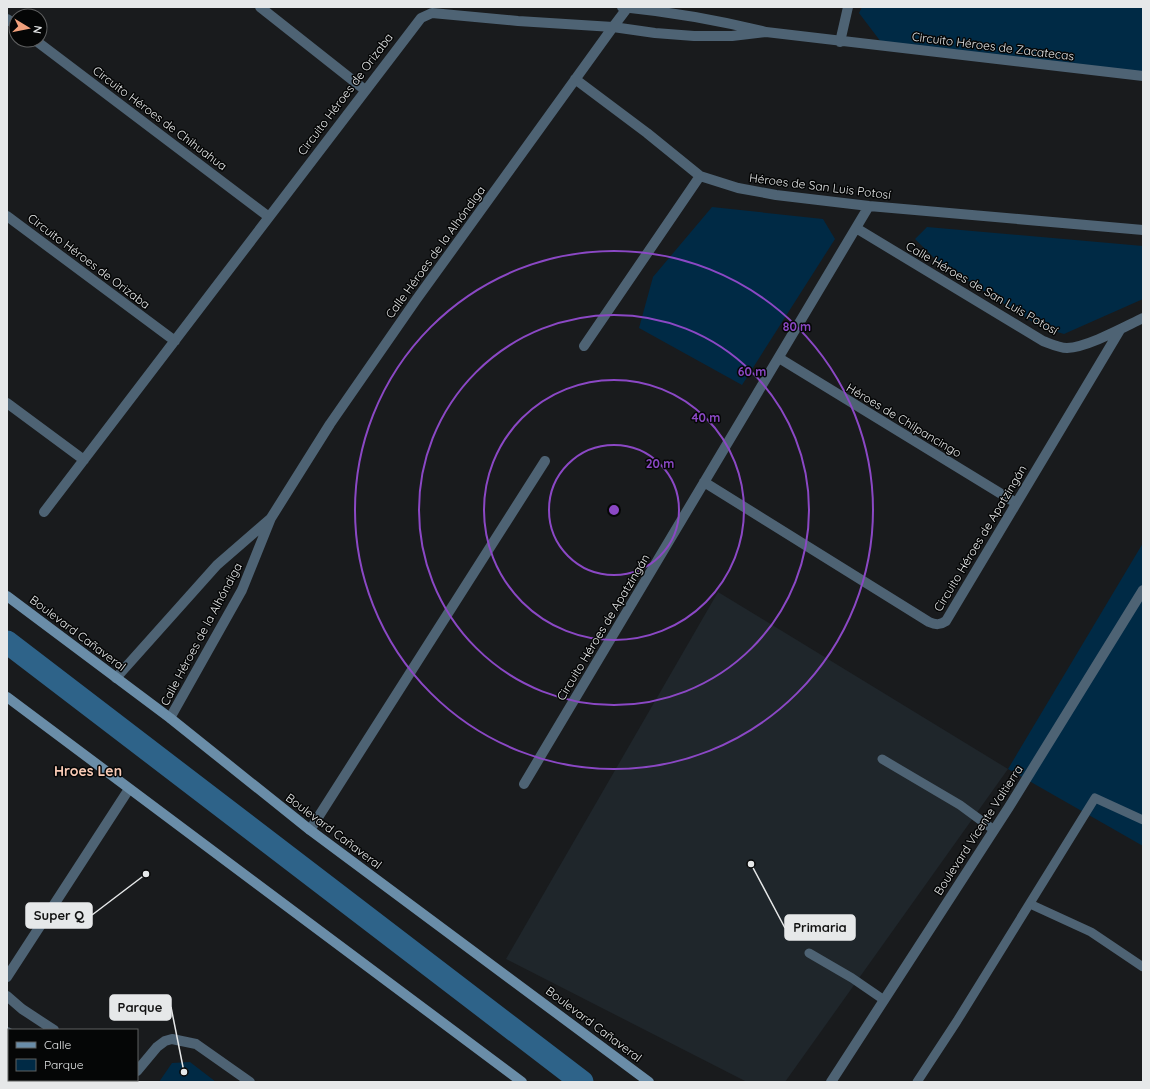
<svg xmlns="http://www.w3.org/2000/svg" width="1150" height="1089" font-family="Quicksand,sans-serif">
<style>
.built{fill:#1f262b}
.green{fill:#002a45}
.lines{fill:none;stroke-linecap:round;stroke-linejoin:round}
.canal{stroke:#2e6389;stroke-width:23}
.lane{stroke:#4e6374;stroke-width:9}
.street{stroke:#4e6374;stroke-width:10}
.secondary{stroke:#6a8da8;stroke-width:10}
.ring{fill:none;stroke:#8b48c5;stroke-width:2}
.labels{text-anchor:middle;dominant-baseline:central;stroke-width:3;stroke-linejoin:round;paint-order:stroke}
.street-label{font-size:12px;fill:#e6e8e9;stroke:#050606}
.quarter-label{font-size:14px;font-weight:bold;fill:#f8cab5;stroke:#050606}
.centre{fill:#8b48c5;stroke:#050606;stroke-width:2}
.ring-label{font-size:12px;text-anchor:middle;font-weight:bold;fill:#8b48c5;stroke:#050606;stroke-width:3;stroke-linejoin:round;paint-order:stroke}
.leader{fill:none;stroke:#e6e8e9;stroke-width:1.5}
.callout-dot{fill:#e6e8e9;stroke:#050606;stroke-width:1.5}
.callout{fill:#e6e8e9;stroke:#e6e8e9;stroke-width:1.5}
.callout-label{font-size:13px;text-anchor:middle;font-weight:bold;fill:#111}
</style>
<rect width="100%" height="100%" fill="#191b1d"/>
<!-- built -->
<path class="built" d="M718,592L1008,769L785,1082H747L506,959Z"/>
<!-- green -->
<path class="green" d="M862,7H1143V75L881,42L859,13Z
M712,207L823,219L835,239L742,385L639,328L653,277Z
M927,227L1143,246V299L1064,334L1041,327L937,261L915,239Z
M1143,543V846L1008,769Z
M190,1062L216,1082H159L172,1063Z"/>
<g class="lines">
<!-- canal -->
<path class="canal" d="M7,642L582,1082"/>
<!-- lane -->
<path class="lane" d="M882,759L960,805L994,830
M1030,904L1091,932L1143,967
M809,953L852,978L884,1000
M917,1082L957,1021L1095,798L1143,820"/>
<!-- street -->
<path class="street" d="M260,7L365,90
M622,7C671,12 718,20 766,32L1143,76
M7,19L16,25
M35,40L269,217
M840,42L848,7
M575,79L647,133L700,176L738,188L776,195L869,206L1143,230
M7,216L175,341
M856,228L1043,341C1051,344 1059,348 1067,348C1088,347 1124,327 1143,318
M584,346L700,176
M779,358L1016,503
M7,403L84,460
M704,482L929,622C936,625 940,625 946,621L1120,330
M44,512L421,18L432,13L518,21L613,27L655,33L694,36H732L766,32
M116,678L217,565L270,519
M170,718L242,590L271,518L330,424L416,300L613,27L628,7
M524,784L869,206
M310,830L545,461
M7,977L129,789
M7,996L22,1009L54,1030
M7,1032L9,1033
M137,1071L157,1047L165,1041L172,1039L196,1044L250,1082
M81,1080L84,1082
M128,1082L130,1080
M831,1082L1009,807L1143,590"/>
<!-- secondary -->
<path class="secondary" d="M7,596L170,718L310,830L649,1082
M7,697L522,1082"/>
</g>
<!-- distance rings -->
<g class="ring">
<circle cx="614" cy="510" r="65"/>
<circle cx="614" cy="510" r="130"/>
<circle cx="614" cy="510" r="195"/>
<circle cx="614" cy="510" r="259"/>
</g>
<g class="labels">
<!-- street labels -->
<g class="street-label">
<text transform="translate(993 46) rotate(7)">Circuito Héroes de Zacatecas</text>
<text transform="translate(345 94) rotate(-53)">Circuito Héroes de Orizaba</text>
<text transform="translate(160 118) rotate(37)">Circuito Héroes de Chihuahua</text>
<text transform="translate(820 186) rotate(7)">Héroes de San Luis Potosí</text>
<text transform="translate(435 252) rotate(-54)">Calle Héroes de la Alhóndiga</text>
<text transform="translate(89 261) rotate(37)">Circuito Héroes de Orizaba</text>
<text transform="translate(982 288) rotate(30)">Calle Héroes de San Luis Potosí</text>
<text transform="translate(904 420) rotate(31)">Héroes de Chilpancingo</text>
<text transform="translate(980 538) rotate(-59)">Circuito Héroes de Apatzingán</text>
<text transform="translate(603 627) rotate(-59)">Circuito Héroes de Apatzingán</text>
<text transform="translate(78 633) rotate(37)">Boulevard Cañaveral</text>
<text transform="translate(201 634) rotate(-62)">Calle Héroes de la Alhóndiga</text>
<text transform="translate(978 830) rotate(-57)">Boulevard Vicente Valtierra</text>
<text transform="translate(334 831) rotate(37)">Boulevard Cañaveral</text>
<text transform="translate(594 1024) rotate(37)">Boulevard Cañaveral</text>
</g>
<!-- quarter labels -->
<g class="quarter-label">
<text x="88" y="771">Hroes Len</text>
</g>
</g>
<circle cx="614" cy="510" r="6" class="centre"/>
<g class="ring-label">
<text x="797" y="331">80 m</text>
<text x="752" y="376">60 m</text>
<text x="706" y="422">40 m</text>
<text x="660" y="468">20 m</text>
</g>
<!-- callouts -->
<path class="leader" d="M146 874L92 915M751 864L785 928M184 1072L171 1007"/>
<g class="callout-dot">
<circle cx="146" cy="874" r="4"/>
<circle cx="751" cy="864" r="4"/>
<circle cx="184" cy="1072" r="4"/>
</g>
<g class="callout">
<rect x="26" y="903" width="66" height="25" rx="4"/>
<rect x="785" y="915" width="70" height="25" rx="4"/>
<rect x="110" y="995" width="61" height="25" rx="4"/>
</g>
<g class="callout-label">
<text x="59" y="920">Super Q</text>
<text x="820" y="932">Primaria</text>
<text x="140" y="1012">Parque</text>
</g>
<!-- border -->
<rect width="1150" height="1089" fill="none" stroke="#e6e8e9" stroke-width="16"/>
<!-- legend -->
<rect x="8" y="1029" width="130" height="52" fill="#050606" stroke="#5f6061"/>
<rect x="16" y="1042" width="20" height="6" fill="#6a8da8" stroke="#5f6061"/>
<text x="44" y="1049" font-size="12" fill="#e6e8e9">Calle</text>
<rect x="16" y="1059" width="20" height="12" fill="#002a45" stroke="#5f6061"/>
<text x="44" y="1069" font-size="12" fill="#e6e8e9">Parque</text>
<!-- north arrow -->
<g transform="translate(28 28) rotate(100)"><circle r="19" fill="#050606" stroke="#5f6061"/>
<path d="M0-3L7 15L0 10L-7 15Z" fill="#f1a17d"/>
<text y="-6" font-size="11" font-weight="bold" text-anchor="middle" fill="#e6e8e9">N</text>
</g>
</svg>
